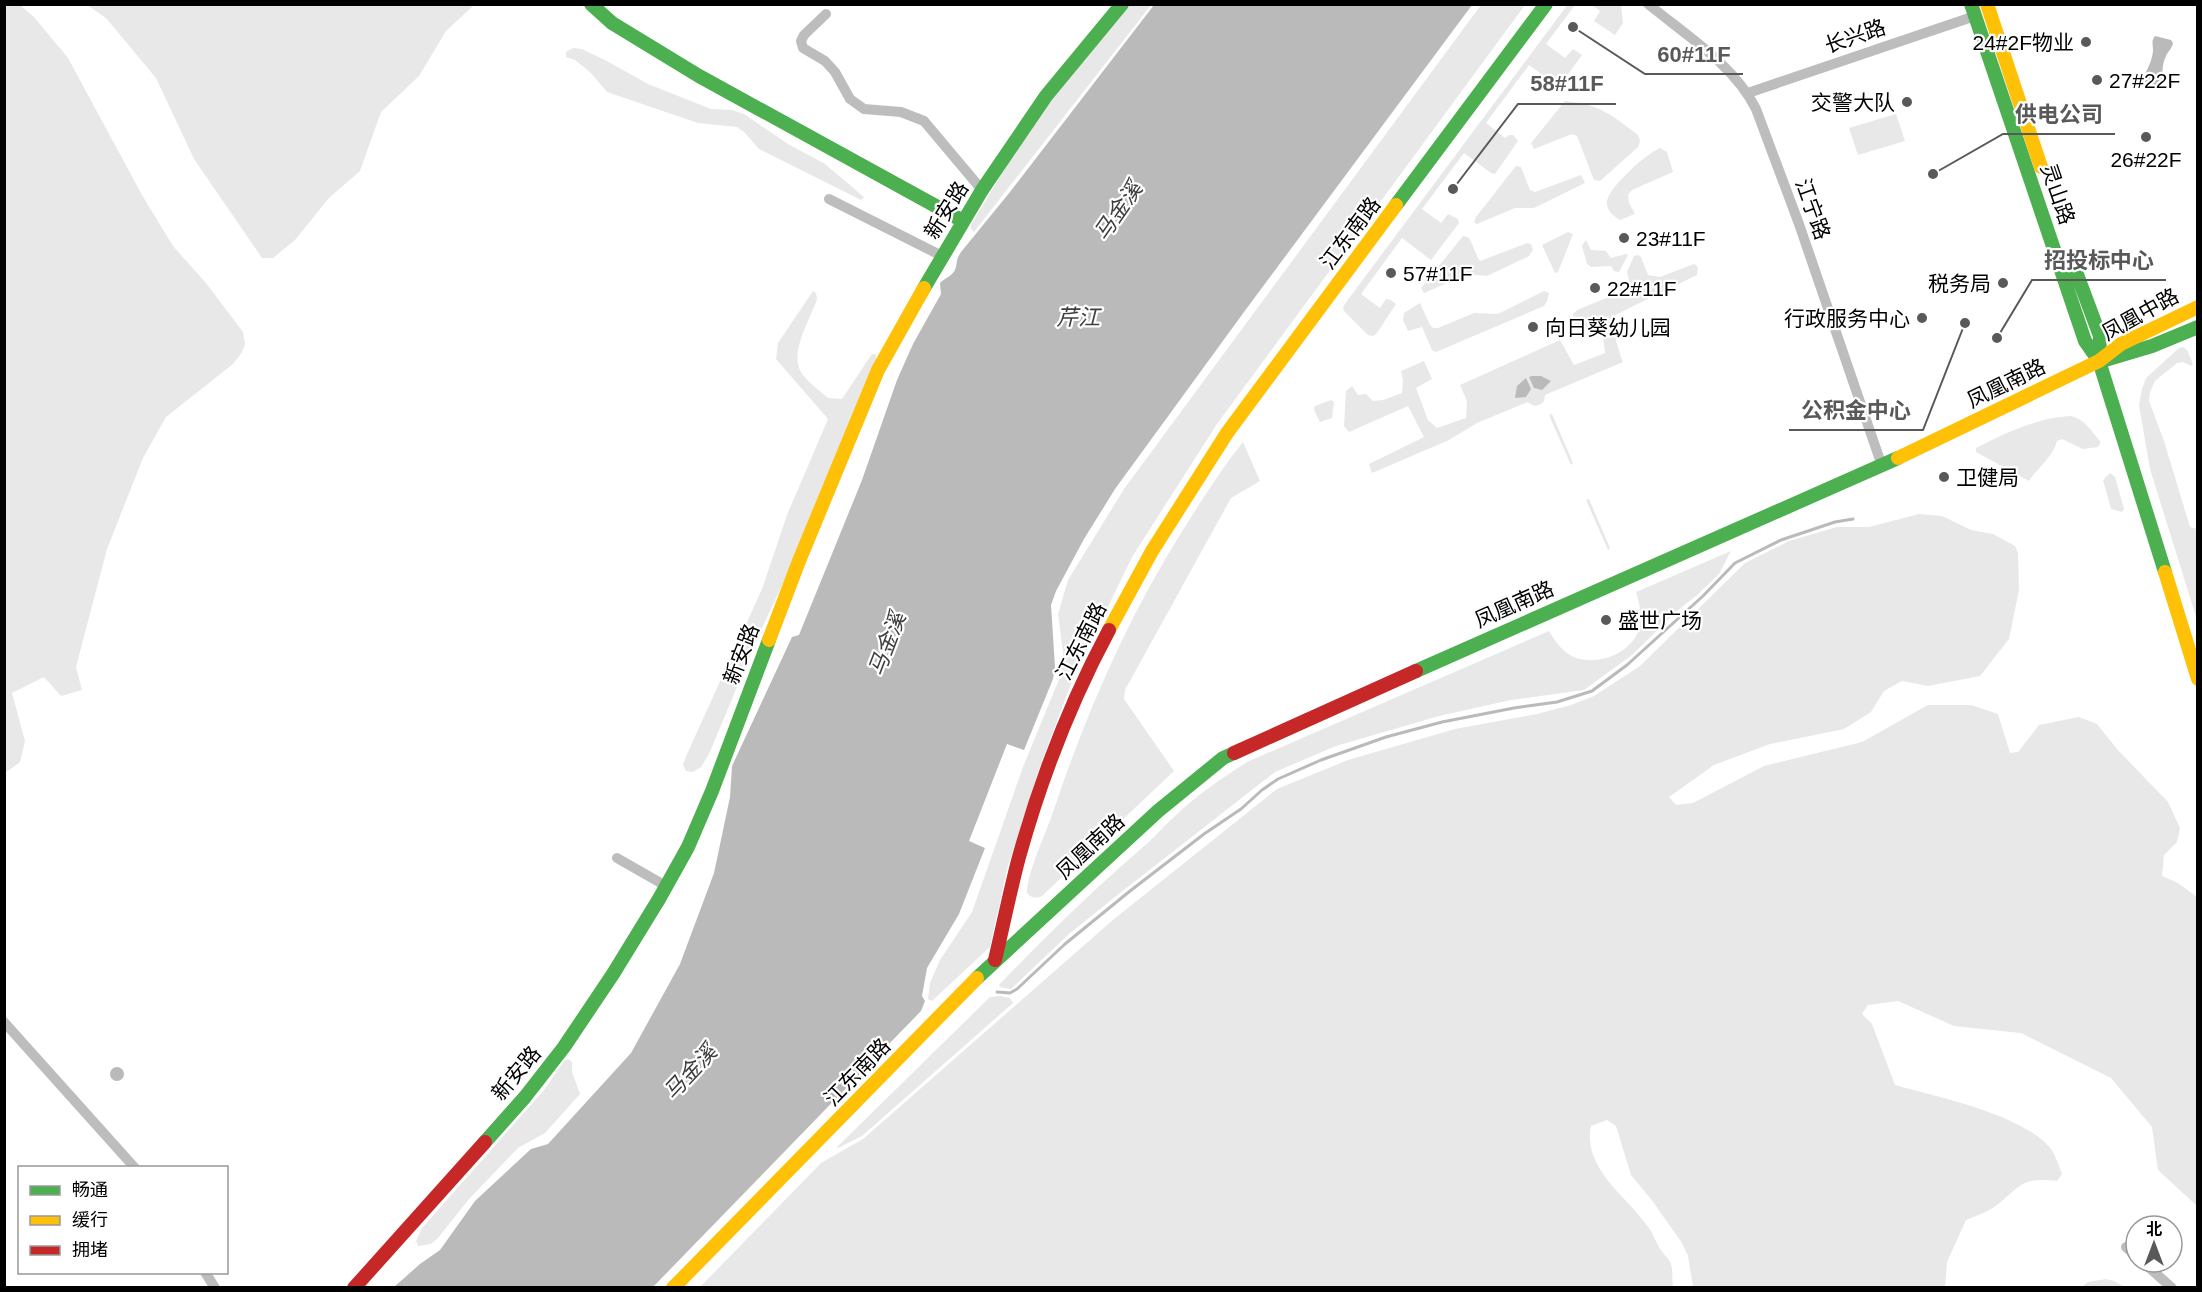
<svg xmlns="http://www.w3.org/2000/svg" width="2202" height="1292" font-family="Helvetica,'Noto Sans SC',sans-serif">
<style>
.green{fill:#e8e8e8}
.water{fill:#bababa}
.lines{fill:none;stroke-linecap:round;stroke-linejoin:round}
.stream{stroke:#bababa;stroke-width:3}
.street{stroke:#bdbdbd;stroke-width:10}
.fast{stroke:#4caf50;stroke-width:14}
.slow{stroke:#ffc107;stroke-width:14}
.jam{stroke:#c62828;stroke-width:14}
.poi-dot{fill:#595959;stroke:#fff;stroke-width:2}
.labels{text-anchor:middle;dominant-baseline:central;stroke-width:4.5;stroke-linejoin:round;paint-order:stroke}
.street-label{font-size:21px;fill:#000;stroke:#fff}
.poi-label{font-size:21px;fill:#000;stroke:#fff;text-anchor:start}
.water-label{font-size:22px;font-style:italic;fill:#3e3e3e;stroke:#fff}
.leader{fill:none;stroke:#595959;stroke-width:2}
.callout-dot{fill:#595959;stroke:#fff;stroke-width:2}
.callout-label{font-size:22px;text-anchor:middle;font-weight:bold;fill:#595959;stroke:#fff;stroke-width:4.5;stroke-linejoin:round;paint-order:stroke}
</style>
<rect width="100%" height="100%" fill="#fff"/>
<!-- green -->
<path class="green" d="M1568,4L1575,5L1546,44L1565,58L1573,49L1582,55L1558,88L1554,87L1551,81L1529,65L1486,123L1505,138L1509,135H1513L1518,141L1495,174L1491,173L1464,153L1422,209L1441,223L1448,214L1458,219L1459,223L1431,260L1402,238L1361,294L1380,308L1386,299L1391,300L1396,304L1377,333L1373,336L1368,335L1344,311L1343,307L1347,301Z
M20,5L34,17L68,58L142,195L173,246L206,283L243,332L245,344L242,352L233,364L166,417L143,458L107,549L76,667L82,690L61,696L44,677L12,693L25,741L20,762L5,773L4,5Z
M87,5H474L446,31L419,76L381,112L360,171L329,198L295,240L273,258H262L194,159L156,78L106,18Z
M1128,5H1151L974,232L971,229V225L1020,144L1056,91Z
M1481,5H1525L1217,424L1132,557L1072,681L1040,766L1007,869L990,947L932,1001L928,999L930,983L940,960L972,912L1023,767L1062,672L1063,652L1058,614L1068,580L1124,489Z
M1592,5H1621L1623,23L1615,35L1594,21L1600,11Z
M573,48L582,49L605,60L648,84L711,109L732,110L744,114L788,144L825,164L864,197L861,200L759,149L744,132L737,127L698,123L607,92L591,73L575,60L566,57V52Z
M1565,101C1599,104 1612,115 1638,135L1640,141L1638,147L1600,181L1594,180L1577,136L1572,134L1534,149L1531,143Z
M1896,114L1905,141L1858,155L1849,128Z
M1660,148L1667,152L1673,172L1632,190L1628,195L1629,203L1635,214L1620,220C1613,216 1606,210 1607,201C1609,187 1647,153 1660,148Z
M1516,166L1521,167L1530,190L1535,192L1581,175L1585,183L1534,208H1515L1477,224L1474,222L1476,217Z
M1568,232L1573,234L1558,272L1555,273L1542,245Z
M1463,236L1468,237C1474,244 1474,253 1480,261L1527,243L1531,244L1533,250L1529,256L1487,276L1468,274L1424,293L1421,288Z
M1586,240L1591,250L1606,251L1611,258L1626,254L1628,255L1619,272L1614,271L1611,266L1591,267L1587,264L1582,246Z
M1638,255L1641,257L1648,275L1660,277L1694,264L1698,267L1697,275L1611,317L1609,322C1616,335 1617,348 1623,362L1545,395L1544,401C1539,407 1533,407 1528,402L1477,423L1449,440L1372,473L1369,464L1424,437L1408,406L1349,432L1344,426L1346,391L1352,386L1358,395L1366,394L1373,401L1383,400L1402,393L1403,380L1401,371L1424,361L1432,379L1416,388L1428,420L1437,428L1466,418L1467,401L1460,385L1560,340L1574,365L1605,353L1603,336L1594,328L1580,330L1575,326L1573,314L1577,310L1631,288L1627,272L1634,256Z
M813,291L816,293L817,299C811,318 789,352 801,372C807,382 819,390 828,398L842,399L872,354H876V360L804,539L760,632L709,754L701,767L693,772L686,771L683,765L687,754L762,589L787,515L828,419L776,359L778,343Z
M1544,291L1549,293L1547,301L1544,306L1436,352L1432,350L1422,327L1408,331L1403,320L1404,313L1420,303L1430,325L1433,328H1438L1474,313L1497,314L1502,312Z
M2183,347L2187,350L2193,364L2191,366L2183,362L2177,363L2155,381L2150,392L2149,401L2164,441L2190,527L2197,529V620L2150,469L2139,405L2142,389L2146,378L2179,348Z
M1331,400L1334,402L1332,418L1320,422L1314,410L1315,406Z
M1552,414L1573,463L1571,465L1549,415Z
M2070,416C2084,418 2091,431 2101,442L2098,447L2083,449L2062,439L2057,441C2053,457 2038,467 2029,481L1976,452V448C2006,433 2036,418 2070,416Z
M1243,442L1260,481L1231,498L1125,690L1124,699L1174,771L1042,896C1035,899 1032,898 1027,893C1027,873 1045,835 1052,815C1085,716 1126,621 1181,533C1201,501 1220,471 1243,442Z
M2110,473L2115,477L2124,509L2122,512L2111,509L2103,480Z
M1589,499L1610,548L1608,550L1586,500Z
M1919,514L1942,516L1971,530L1993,534L2015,546L2018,553L2019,590L2009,639L1980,676L1928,686L1902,681L1884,691L1871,712L1844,729L1770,744L1714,765L1669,797L1676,805L1693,803L1764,766L1862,742L1928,705H1971L1998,714L2010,753L2018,752L2039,725L2079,717L2097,724L2117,749L2168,802L2180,828L2177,842L2164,855L2162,876L2178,883L2197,897V1206L2158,1170L2152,1127L2111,1078L2021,1033L1954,1026L1898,1001L1868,1005L1862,1014L1872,1024L1895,1085C1937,1097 2023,1114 2051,1149C2056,1156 2059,1166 2062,1174L2057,1181C2021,1177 2022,1185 1997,1205C1988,1212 1976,1216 1966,1220L1947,1262L1945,1287H1693L1688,1256L1682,1243L1651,1199L1631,1175L1616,1126L1607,1120L1591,1126C1582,1169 1628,1197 1649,1228C1653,1234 1656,1242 1660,1249C1663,1253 1669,1259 1671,1264C1673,1271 1672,1281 1673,1287H700L821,1163L863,1139L1114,919L1277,789L1348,760L1455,729L1537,714L1571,705L1594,696L1640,666L1745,563L1789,541L1837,527H1869Z
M1731,551L1719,574L1697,595L1677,611L1632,655L1584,690L1511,700L1439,716L1336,746L1275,772L1120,893L1069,934L1011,989L1000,987L999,985C1045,937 1092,891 1142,848C1154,838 1164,826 1175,816C1197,795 1223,777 1249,761L1549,631C1554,639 1559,647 1567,653C1590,670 1635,655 1640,625C1642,615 1639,602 1636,592Z
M1000,996L1010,998L1013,1003L862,1136L838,1148L837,1147L990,997Z
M568,1059L572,1062V1072L580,1094L545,1133L518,1148L470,1198L438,1238L431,1244L418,1246L416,1241L422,1228L544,1090L564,1061Z
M2106,1279L2114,1281L2125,1287H2082L2088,1282Z"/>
<!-- water -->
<path class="water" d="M1154,5H1472L1244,312L1115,489L1084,539L1056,591L1051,605L1055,667L1053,679L1024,750L1007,744L969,841L985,848L959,914L927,968L922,996L925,1001L921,1011L653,1287H394L420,1264L440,1250L475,1201L531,1149L548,1144L631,1053L680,964L714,873L730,797L732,766L792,637L799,635L862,480L897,380L913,344L941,294L940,283C945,278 952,276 955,270C958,262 955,261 961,252L1010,192Z
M2155,36L2171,40L2173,43C2172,49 2168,51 2166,56C2161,66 2163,76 2162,86L2157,90L2143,85L2142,81C2146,71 2152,62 2153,51C2153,44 2151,41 2155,36Z
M1532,376H1541L1551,381L1542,390L1534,388L1529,377Z
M1526,378L1531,389L1526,397L1515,398L1517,386Z
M110 1074a7 7 0 1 1 14 0a7 7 0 1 1-14 0Z"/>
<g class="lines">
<!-- stream -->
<path class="stream" d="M997,992L1010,993L1017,989L1065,944L1130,891L1204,834L1241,809L1262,790L1278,779L1321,760L1386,737L1442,722L1514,708L1557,702L1592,691L1627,665L1703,596L1735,563L1781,540L1835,522L1853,519"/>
<!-- street -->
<path class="street" d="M1648,4C1686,35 1734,65 1756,109L1799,224L1882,466
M826,14L804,35L801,41L803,48L825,61L835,72L850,99L864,109L901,112L924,121L982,190
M1748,93L1975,16
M829,199L942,256
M617,858L666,886
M4,1022L135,1168
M2126,1247L2136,1256
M2143,1262L2172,1288
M205,1272L215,1288"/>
<!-- fast -->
<path class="fast" d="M591,4L612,23L699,76L963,221
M1971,4L2085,341L2099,361L2165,572
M1396,205L1546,4
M2072,261L2100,336L2099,361
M924,288L982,190L1046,96L1122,4
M2105,360L2152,346L2198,327
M1416,671C1576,599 1738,530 1898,458
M977,978L1158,811L1223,758L1234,753
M485,1142L525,1097L564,1047L613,974L659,899L688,847L712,791L769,640"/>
<!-- slow -->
<path class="slow" d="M1987,4L2041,167
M1898,458L2099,361L2121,344L2198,307
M2165,572L2198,679
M1109,630L1152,551L1227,433L1396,205
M769,640L799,561L878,370L924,288
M673,1288L977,978"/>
<!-- jam -->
<path class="jam" d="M1234,753L1416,671
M995,960C1003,926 1010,891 1019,857C1041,778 1071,701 1109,630
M354,1288L485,1142"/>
</g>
<!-- markers -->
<g class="poi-dot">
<circle cx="2086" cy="42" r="6"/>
<circle cx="2097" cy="80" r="6"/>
<circle cx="1907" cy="102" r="6"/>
<circle cx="2146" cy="137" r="6"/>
<circle cx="1624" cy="238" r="6"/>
<circle cx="1391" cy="273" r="6"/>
<circle cx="2003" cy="283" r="6"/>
<circle cx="1595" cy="288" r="6"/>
<circle cx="1922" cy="318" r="6"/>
<circle cx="1533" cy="327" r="6"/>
<circle cx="1944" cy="477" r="6"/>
<circle cx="1606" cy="620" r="6"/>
</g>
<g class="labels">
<!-- street labels -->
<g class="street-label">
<text transform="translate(1855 36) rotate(-19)">长兴路</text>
<text transform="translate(2058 194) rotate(71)">灵山路</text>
<text transform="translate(1813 209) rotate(70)">江宁路</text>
<text transform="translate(946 210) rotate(-58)">新安路</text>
<text transform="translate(1350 233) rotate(-53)">江东南路</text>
<text transform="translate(2140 314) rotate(-29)">凤凰中路</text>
<text transform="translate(2006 383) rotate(-26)">凤凰南路</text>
<text transform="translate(1514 604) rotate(-24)">凤凰南路</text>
<text transform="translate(1081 641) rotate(-63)">江东南路</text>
<text transform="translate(741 654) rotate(-69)">新安路</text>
<text transform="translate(1090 846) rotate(-43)">凤凰南路</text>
<text transform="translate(857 1072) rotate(-46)">江东南路</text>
<text transform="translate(516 1073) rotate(-50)">新安路</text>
</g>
<!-- poi labels -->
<g class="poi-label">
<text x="2074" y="42" text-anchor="end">24#2F物业</text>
<text x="2109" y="80">27#22F</text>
<text x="1895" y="102" text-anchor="end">交警大队</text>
<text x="2146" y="159" text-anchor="middle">26#22F</text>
<text x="1636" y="238">23#11F</text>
<text x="1403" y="273">57#11F</text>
<text x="1991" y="283" text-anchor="end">税务局</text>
<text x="1607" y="288">22#11F</text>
<text x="1910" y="318" text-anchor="end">行政服务中心</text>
<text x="1545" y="327">向日葵幼儿园</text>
<text x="1956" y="477">卫健局</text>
<text x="1618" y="620">盛世广场</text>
</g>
<!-- water labels -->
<g class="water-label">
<text transform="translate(1118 211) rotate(-55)">马金溪</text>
<text x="1078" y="317">芹江</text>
<text transform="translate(887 644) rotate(-69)">马金溪</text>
<text transform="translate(690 1072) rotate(-47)">马金溪</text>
</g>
</g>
<!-- callouts -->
<path class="leader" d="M1573 27L1645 74H1743M1453 189L1518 104H1616M1933 174L2003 134H2115M1997 338L2032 280H2166M1965 323L1923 430H1789"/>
<g class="callout-dot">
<circle cx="1573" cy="27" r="6"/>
<circle cx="1453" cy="189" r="6"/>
<circle cx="1933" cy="174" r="6"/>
<circle cx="1997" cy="338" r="6"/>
<circle cx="1965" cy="323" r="6"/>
</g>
<g class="callout-label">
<text x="1694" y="62">60#11F</text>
<text x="1567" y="91">58#11F</text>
<text x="2059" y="122">供电公司</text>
<text x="2099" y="268">招投标中心</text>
<text x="1856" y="418">公积金中心</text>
</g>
<!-- border -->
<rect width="2202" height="1292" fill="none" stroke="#000000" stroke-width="12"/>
<!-- legend -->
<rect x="18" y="1166" width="210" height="108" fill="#ffffff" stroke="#999999" stroke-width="1.5"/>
<rect x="30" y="1186" width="30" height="9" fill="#4caf50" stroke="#999999" stroke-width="1.5"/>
<text x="72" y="1196" font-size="18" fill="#000000">畅通</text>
<rect x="30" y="1216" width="30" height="9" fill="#ffc107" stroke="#999999" stroke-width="1.5"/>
<text x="72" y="1226" font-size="18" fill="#000000">缓行</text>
<rect x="30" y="1246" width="30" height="9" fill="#c62828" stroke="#999999" stroke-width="1.5"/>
<text x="72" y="1256" font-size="18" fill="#000000">拥堵</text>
<!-- north arrow -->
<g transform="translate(2154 1244)"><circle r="28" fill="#ffffff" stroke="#999999" stroke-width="1.5"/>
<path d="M0-4.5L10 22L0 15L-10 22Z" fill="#595959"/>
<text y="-9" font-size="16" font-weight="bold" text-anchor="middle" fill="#000000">北</text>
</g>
</svg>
